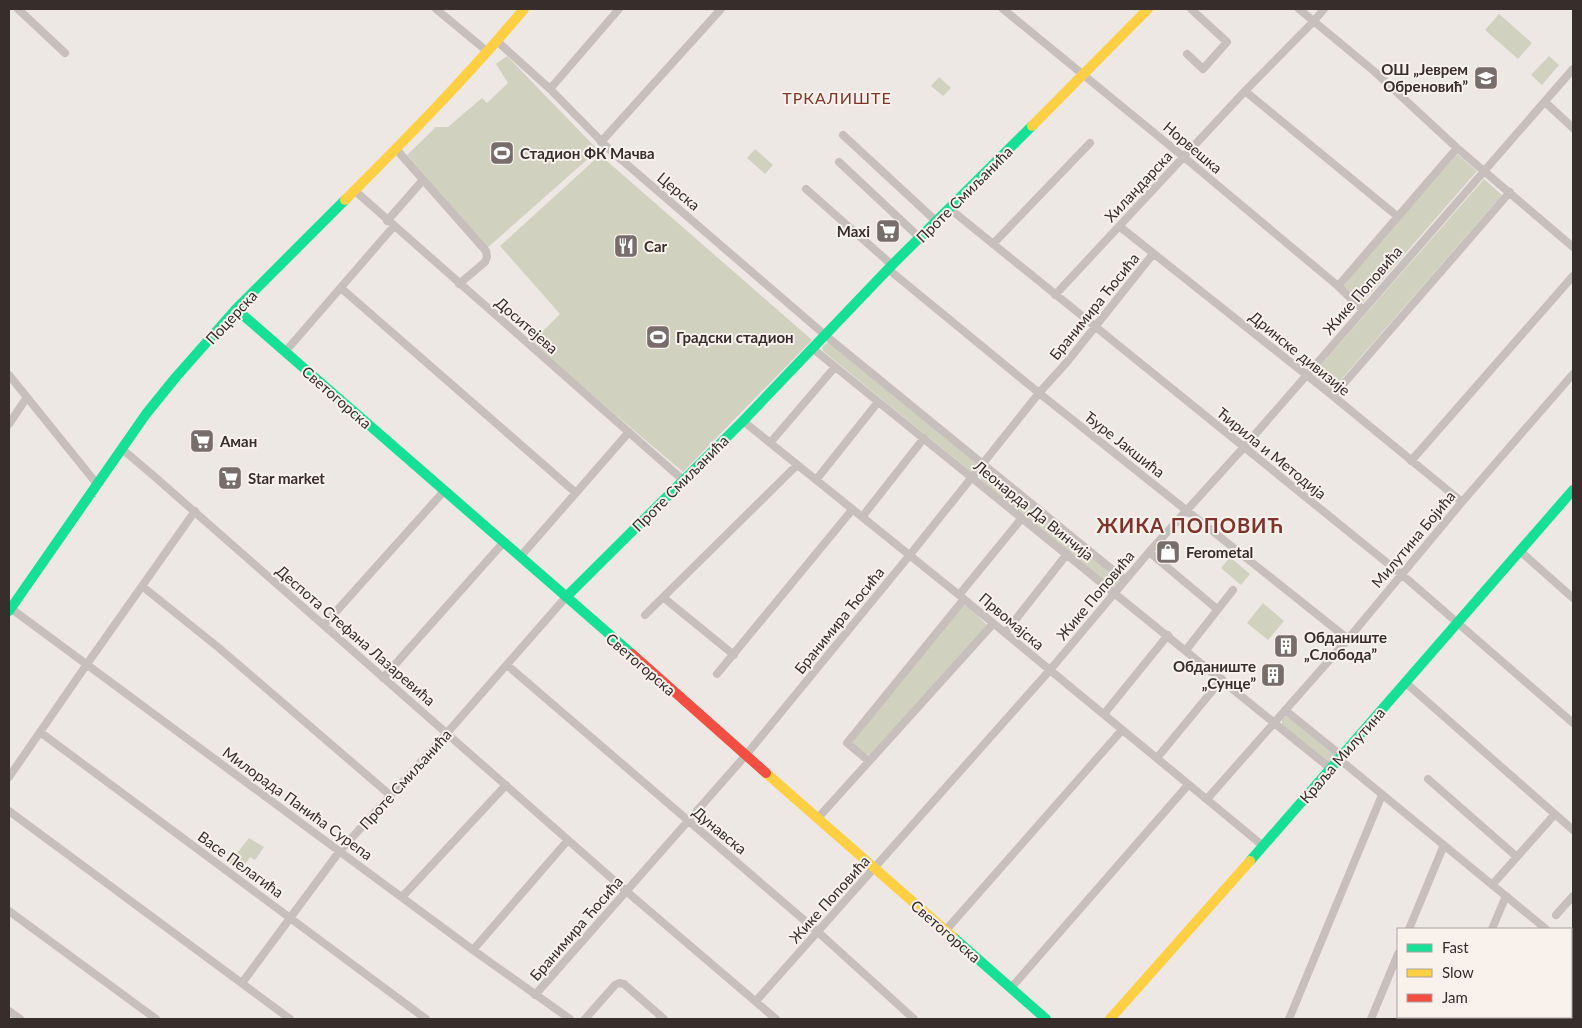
<svg xmlns="http://www.w3.org/2000/svg" width="1582" height="1028" font-family="Lato,sans-serif">
<style>
.green{fill:#d0d1bf}
.lines{fill:none;stroke-linecap:round;stroke-linejoin:round}
.street{stroke:#c6bfbc;stroke-width:8}
.fast{stroke:#16e098;stroke-width:10}
.slow{stroke:#ffcf43;stroke-width:10}
.jam{stroke:#f24e42;stroke-width:10}
.labels{text-anchor:middle;dominant-baseline:central;stroke-width:4;stroke-linejoin:round;paint-order:stroke}
.poi-label{font-size:15px;font-weight:bold;fill:#372d2a;stroke:#f9f1ec;text-anchor:start}
.street-label{font-size:15px;fill:#372d2a;stroke:#f9f1ec}
.neighbourhood-label{font-size:16px;letter-spacing:1px;fill:#7f342b;stroke:#f9f1ec}
.district-label{font-size:20px;font-weight:bold;letter-spacing:1px;fill:#7f342b;stroke:#f9f1ec}
</style>
<rect width="100%" height="100%" fill="#ede8e4"/>
<!-- green -->
<path class="green" d="M1499,14L1532,43L1518,59L1485,30Z
M507,56L598,150L487,248L407,155L436,127H448L482,98L487,103L508,83L496,64Z
M1549,56L1559,65L1542,85L1531,75Z
M939,77L951,88L943,96L931,86Z
M755,149L773,165L765,174L747,158Z
M1457,154L1477,171L1363,302L1342,285Z
M600,155L812,340L683,472L531,343L560,314L500,246Z
M1484,179L1502,195L1332,390L1313,374Z
M829,342L978,465L973,471H970L823,351L822,347L827,343Z
M987,472L1119,578L1120,581L1115,587H1112L981,481C980,476 983,473 987,472Z
M1230,557L1250,574L1241,585L1221,568Z
M1263,603L1284,621L1268,640L1247,623Z
M962,605L968,606L987,625L870,755L867,754L852,743Z
M1287,716L1335,755C1335,759 1332,762 1328,763L1282,725V718Z
M249,838L264,847L255,860L250,857L240,872L229,863Z"/>
<g class="lines">
<!-- street -->
<path class="street" d="M18,9L65,53
M436,9L488,52
M1003,9L1191,163L1338,286L1363,310
M1299,9L1375,72L1457,148L1573,247
M498,42L550,89L609,149L825,335L1125,580
M1187,54L1203,69L1227,42L1191,9
M550,89L619,9
M1245,91L1397,216
M1545,102L1573,128
M843,135L937,222
M601,142L721,9
M396,149L486,251L487,257L485,262L459,284
M839,162L920,238
M806,189L892,265
M354,190L683,480
M950,209L1407,579L1573,723
M387,221L423,180
M1119,226L1333,396L1462,502
M993,244L1090,143
M888,269L1039,393L1348,639
M1338,286L1457,148
M341,288L576,493
M1055,295L1245,91L1313,22L1324,9
M812,348L1331,769
M285,352L394,226
M9,375L97,484
M1333,396L1510,192
M743,421L959,595L1262,845
M9,424L27,397
M770,443L835,367
M122,449L155,477L626,891L776,1019
M1411,461L1573,276
M816,480L878,402
M862,517L924,438
M1520,551L1573,598
M1149,552L1217,609
M520,557L629,432
M142,586L219,648L390,795
M959,595L1022,518
M664,598L734,655
M9,607L473,950L570,1019
M645,615L797,465
M324,625L445,490
M1005,633L1067,554
M1186,650L1233,590
M507,665L818,932L914,1019
M717,674L852,510
M383,678L503,543
M1406,683L1573,830
M1285,710L1342,756
M1104,714L1168,635
M40,732L426,1019
M1157,758L1222,679
M1339,759L1546,929
M869,761L847,743L964,599
M9,777L87,664L195,511
M1428,779L1517,857
M1207,799L1348,639L1462,502L1573,374
M9,811L290,1019
M817,819L993,624
M1492,885L1555,814
M402,897L506,785
M9,911L156,1019
M1556,915L1573,896
M1409,929L1444,845
M1492,929L1506,896
M946,930L1122,730
M1571,946L1573,943
M473,950L568,840
M242,983L339,852L447,733L566,597
M1011,988L1188,785
M535,995L746,755L909,556L1039,393L1067,362L1153,254
M756,1001L1050,670L1149,552L1245,446L1573,69
M9,1011L20,1019
M1571,1013H1573
M585,1019L615,985L619,983L624,984L664,1019
M1289,1019L1382,795
M1371,1019L1398,954
M1455,1019L1456,1017
M1542,1019L1543,1017"/>
<!-- fast -->
<path class="fast" d="M236,309L632,654
M566,597L743,421L892,265L1032,126
M9,611L146,414L176,377L236,309L345,200
M1250,861L1573,490
M953,937L1046,1019"/>
<!-- slow -->
<path class="slow" d="M1032,126L1148,9
M345,200C407,138 468,76 524,9
M766,773L953,937
M1110,1019L1250,861"/>
<!-- jam -->
<path class="jam" d="M632,654L766,773"/>
</g>
<!-- icons -->
<defs>
<symbol id="school-square" viewBox="-11 -11 22 22"><rect x="-9" y="-9" width="18" height="18" rx="4" fill="#776e6b" stroke="#f9f1ec"/><path d="M0-5L7-2L0 1L-7-2ZM-4 1L0 2.5L4 1V4Q0 6-4 4Z" fill="#fff"/></symbol>
<symbol id="stadium-square" viewBox="-11 -11 22 22"><rect x="-9" y="-9" width="18" height="18" rx="4" fill="#776e6b" stroke="#f9f1ec"/><path d="M0-5a6.5 5 0 1 0 0 10a6.5 5 0 1 0 0-10ZM-3.5-1.8h7v3.6h-7Z" fill="#fff"/></symbol>
<symbol id="supermarket-square" viewBox="-11 -11 22 22"><rect x="-9" y="-9" width="18" height="18" rx="4" fill="#776e6b" stroke="#f9f1ec"/><path d="M-6-5.5h2.5l.6 2H6L4.5 2H-2.5L-4.4-4H-6ZM-1.5 3.2a1.3 1.3 0 1 0 .1 0ZM3 3.2a1.3 1.3 0 1 0 .1 0Z" fill="#fff"/></symbol>
<symbol id="restaurant-square" viewBox="-11 -11 22 22"><rect x="-9" y="-9" width="18" height="18" rx="4" fill="#776e6b" stroke="#f9f1ec"/><path d="M-5-6h1v4h1v-4h1v4h1v-4h1v5L-1.5 .5V6h-2V.5L-5-1ZM5-6V6H3V1.5H1.5Q1.5-4 5-6Z" fill="#fff"/></symbol>
<symbol id="shop-square" viewBox="-11 -11 22 22"><rect x="-9" y="-9" width="18" height="18" rx="4" fill="#776e6b" stroke="#f9f1ec"/><path d="M-5-2.5h2.3a2.7 3.5 0 0 1 5.4 0H5L5.5 6h-11ZM-1.5-2.5h3a1.5 2.3 0 0 0-3 0Z" fill="#fff"/></symbol>
<symbol id="building-square" viewBox="-11 -11 22 22"><rect x="-9" y="-9" width="18" height="18" rx="4" fill="#776e6b" stroke="#f9f1ec"/><path d="M-4-6H4V6H1V3H-1V6H-4ZM-2.5-4.3h1.7v1.8h-1.7ZM.8-4.3h1.7v1.8H.8ZM-2.5-1h1.7V.8h-1.7ZM.8-1h1.7V.8H.8Z" fill="#fff"/></symbol>
</defs>
<g fill-rule="evenodd">
<use href="#school-square" x="1472" y="64" width="28" height="28"/>
<use href="#stadium-square" x="488" y="139" width="28" height="28"/>
<use href="#supermarket-square" x="874" y="217" width="28" height="28"/>
<use href="#restaurant-square" x="612" y="232" width="28" height="28"/>
<use href="#stadium-square" x="644" y="323" width="28" height="28"/>
<use href="#supermarket-square" x="188" y="427" width="28" height="28"/>
<use href="#supermarket-square" x="216" y="464" width="28" height="28"/>
<use href="#shop-square" x="1154" y="538" width="28" height="28"/>
<use href="#building-square" x="1272" y="632" width="28" height="28"/>
<use href="#building-square" x="1259" y="661" width="28" height="28"/>
</g>
<g class="labels">
<!-- poi labels -->
<g class="poi-label">
<text x="1468" y="69" text-anchor="end">ОШ „Јеврем<tspan x="1468" dy="17">Обреновић”</tspan></text>
<text x="520" y="153">Стадион ФК Мачва</text>
<text x="870" y="231" text-anchor="end">Maxi</text>
<text x="644" y="246">Car</text>
<text x="676" y="337">Градски стадион</text>
<text x="220" y="441">Аман</text>
<text x="248" y="478">Star market</text>
<text x="1186" y="552">Ferometal</text>
<text x="1304" y="637">Обданиште<tspan x="1304" dy="17">„Слобода”</tspan></text>
<text x="1256" y="666" text-anchor="end">Обданиште<tspan x="1256" dy="17">„Сунце”</tspan></text>
</g>
<!-- street labels -->
<g class="street-label">
<text transform="translate(1193 147) rotate(40)">Норвешка</text>
<text transform="translate(1138 186) rotate(-47)">Хиландарска</text>
<text transform="translate(679 191) rotate(40)">Церска</text>
<text transform="translate(964 194) rotate(-45)">Проте Смиљанића</text>
<text transform="translate(1362 290) rotate(-49)">Жике Поповића</text>
<text transform="translate(1094 306) rotate(-51)">Бранимира Ћосића</text>
<text transform="translate(231 317) rotate(-47)">Поцерска</text>
<text transform="translate(527 325) rotate(41)">Доситејева</text>
<text transform="translate(1300 353) rotate(39)">Дринске дивизије</text>
<text transform="translate(337 397) rotate(41)">Светогорска</text>
<text transform="translate(1125 444) rotate(38)">Ђуре Јакшића</text>
<text transform="translate(1272 453) rotate(39)">Ћирила и Методија</text>
<text transform="translate(680 483) rotate(-45)">Проте Смиљанића</text>
<text transform="translate(1034 510) rotate(39)">Леонарда Да Винчија</text>
<text transform="translate(1413 539) rotate(-50)">Милутина Бојића</text>
<text transform="translate(1095 595) rotate(-50)">Жике Поповића</text>
<text transform="translate(839 620) rotate(-51)">Бранимира Ћосића</text>
<text transform="translate(1012 621) rotate(40)">Првомајска</text>
<text transform="translate(356 635) rotate(41)">Деспота Стефана Лазаревића</text>
<text transform="translate(641 664) rotate(41)">Светогорска</text>
<text transform="translate(1342 755) rotate(-49)">Краља Милутина</text>
<text transform="translate(405 779) rotate(-48)">Проте Смиљанића</text>
<text transform="translate(298 803) rotate(36)">Милорада Панића Сурепа</text>
<text transform="translate(720 830) rotate(40)">Дунавска</text>
<text transform="translate(241 864) rotate(36)">Васе Пелагића</text>
<text transform="translate(829 899) rotate(-48)">Жике Поповића</text>
<text transform="translate(576 928) rotate(-49)">Бранимира Ћосића</text>
<text transform="translate(946 931) rotate(41)">Светогорска</text>
</g>
<!-- neighbourhood labels -->
<g class="neighbourhood-label">
<text x="837" y="97">ТРКАЛИШТЕ</text>
</g>
<!-- district labels -->
<g class="district-label">
<text x="1190" y="525">ЖИКА ПОПОВИЋ</text>
</g>
</g>
<!-- border -->
<rect width="1582" height="1028" fill="none" stroke="#372d2a" stroke-width="20"/>
<!-- legend -->
<rect x="1397" y="928" width="175" height="90" fill="#f9f1ec" stroke="#aba39e"/>
<rect x="1407" y="944" width="25" height="8" fill="#16e098" stroke="#aba39e"/>
<text x="1442" y="953" font-size="15" fill="#372d2a">Fast</text>
<rect x="1407" y="969" width="25" height="8" fill="#ffcf43" stroke="#aba39e"/>
<text x="1442" y="978" font-size="15" fill="#372d2a">Slow</text>
<rect x="1407" y="994" width="25" height="8" fill="#f24e42" stroke="#aba39e"/>
<text x="1442" y="1003" font-size="15" fill="#372d2a">Jam</text>
</svg>
